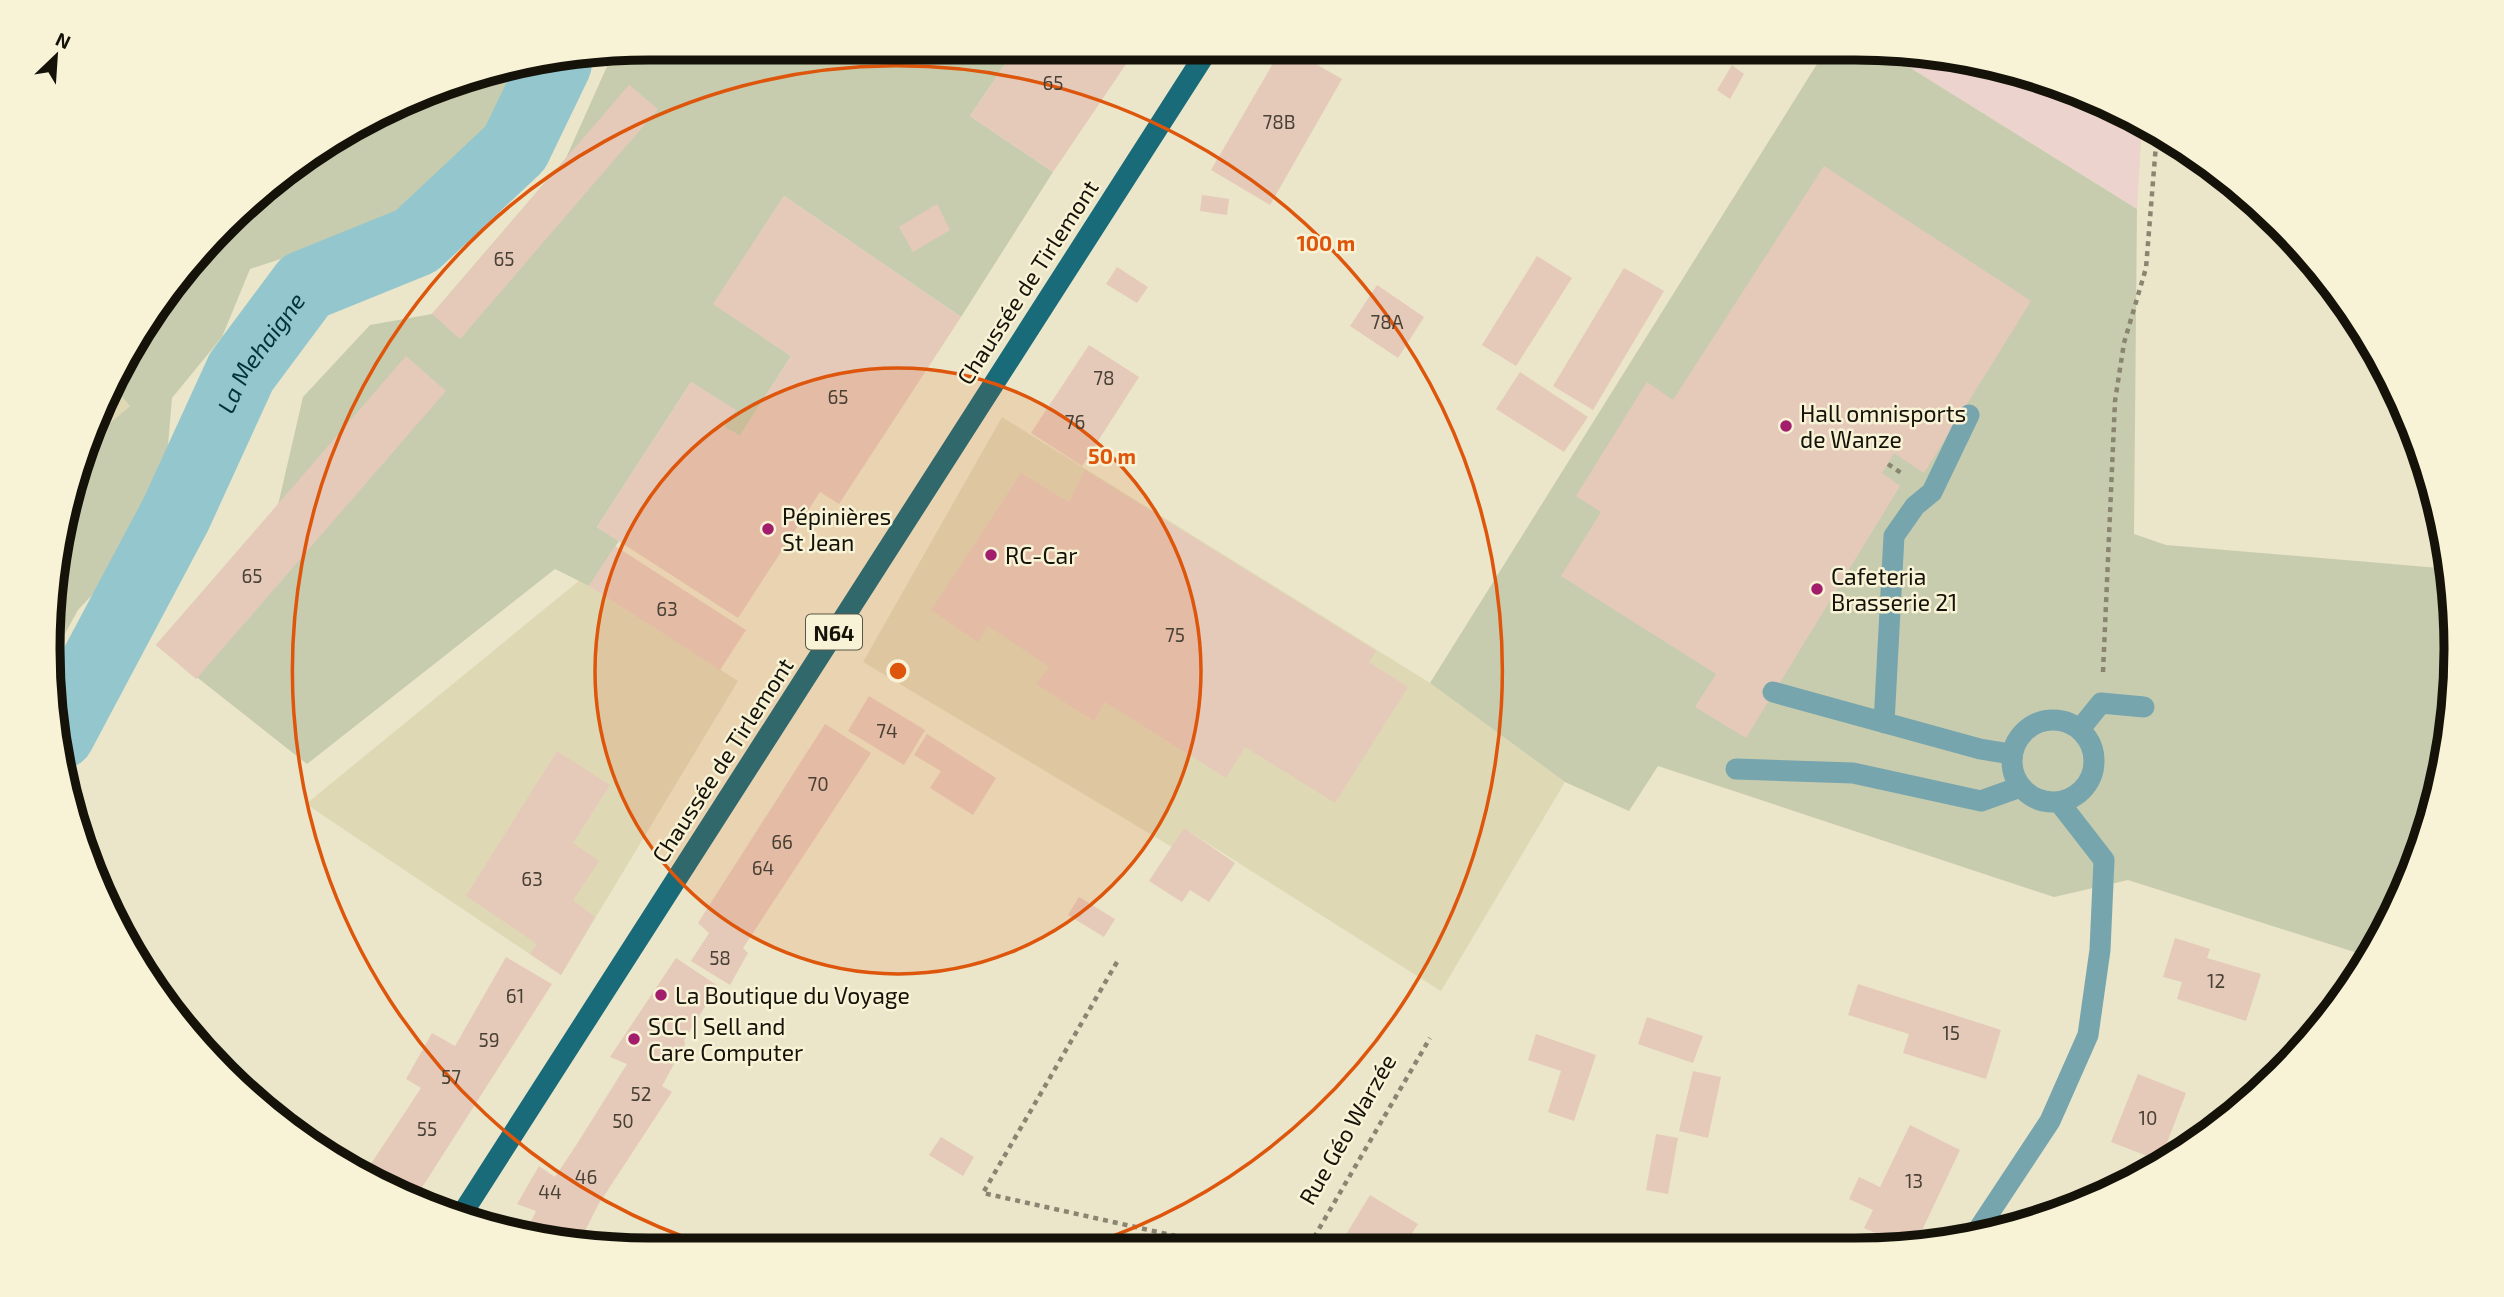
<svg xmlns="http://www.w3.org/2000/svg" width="2504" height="1297" font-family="'Exo 2',sans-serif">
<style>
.built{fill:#dfd8b5}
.industrial{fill:#edd3ce}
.green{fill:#c8ccae}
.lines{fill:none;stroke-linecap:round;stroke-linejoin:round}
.river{stroke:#93c6cd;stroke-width:72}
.building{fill:#e5caba}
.path{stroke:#898571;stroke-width:4.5;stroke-dasharray:5 5;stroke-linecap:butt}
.minor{stroke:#77a5ae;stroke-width:21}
.major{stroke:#196b79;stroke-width:21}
.ring{fill:none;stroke:#dd560c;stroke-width:3.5}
.poi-dot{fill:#a21d6b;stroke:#f8f2d6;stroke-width:2.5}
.labels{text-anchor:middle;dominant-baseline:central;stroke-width:5;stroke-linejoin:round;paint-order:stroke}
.number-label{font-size:19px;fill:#494135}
.shield{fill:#f8f2d6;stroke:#595646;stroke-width:2}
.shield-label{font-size:21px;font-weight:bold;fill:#151309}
.street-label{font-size:23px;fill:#151309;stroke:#f8f2d6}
.poi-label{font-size:23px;fill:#151309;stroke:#f8f2d6;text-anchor:start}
.water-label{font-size:24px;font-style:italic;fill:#01343a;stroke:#f8f2d6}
.rim{fill:none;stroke:#151309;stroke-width:9}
.centre{fill:#dd560c;stroke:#f8f2d6;stroke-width:3.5}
.ring-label{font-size:21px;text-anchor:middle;font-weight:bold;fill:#dd560c;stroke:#f8f2d6;stroke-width:5;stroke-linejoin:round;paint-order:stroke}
</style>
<rect width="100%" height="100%" fill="#ebe5c9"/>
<!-- built -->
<path class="built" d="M115,388L131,405L92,438Z
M1002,417L1430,683L1565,782L1441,991L1185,829L1172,847L863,662Z
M580,580L738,681L561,975L306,804Z"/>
<!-- industrial -->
<path class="industrial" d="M1880,49L2012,68L2122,109L2142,122L2137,209Z"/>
<!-- green -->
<path class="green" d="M649,47L1016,48L970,116L1053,172L961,317L784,196L714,304L791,356L740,436L724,427L735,410L691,382L597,527L619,541L589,586L555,569L307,764L156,645L278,505L303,397L370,325L432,314L566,158L613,53Z
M1827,48L1880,49L2137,209L2134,534L2166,545L2451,569L2455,688L2436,805L2395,915L2367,956L2128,880L2054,897L1658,766L1629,811L1565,782L1430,683Z
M520,69L491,138L414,215L250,269L222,337L172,398L165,481L141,543L78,610L52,657L68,493L92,438L130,406L115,388L148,315L282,172L455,79Z"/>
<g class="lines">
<!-- river -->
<path class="river" id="s1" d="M59,734L176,514L241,372L305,286L416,241L515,148L556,63"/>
</g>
<!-- building -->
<path class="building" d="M1016,48H1137L1053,172L970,116Z
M1282,48H1288L1342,79L1270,205L1211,170Z
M1732,65L1744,74L1730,99L1717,90Z
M629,85L658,109L460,339L432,314Z
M1824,166L2031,301L1924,473L1894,453L1882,473L1900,486L1746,738L1695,707L1716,674L1561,576L1601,512L1576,496L1647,382L1673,400Z
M1202,195L1229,199L1227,215L1200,211Z
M784,196L961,317L839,504L820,492L738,618L597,527L691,382L736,410L724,427L740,436L791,356L713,304Z
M937,204L950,230L913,252L899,227Z
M1537,256L1572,278L1516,366L1482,345Z
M1117,267L1148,287L1137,303L1106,284Z
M1624,268L1664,291L1593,410L1553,386Z
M1377,285L1424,317L1398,358L1350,326Z
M1089,345L1139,377L1082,466L1031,433Z
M406,356L446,391L196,679L156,645Z
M1520,372L1588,417L1564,452L1496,409Z
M1085,470L1376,651L1369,662L1408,687L1335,803L1245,747L1226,778L1105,702L1094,721L1036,684L1049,667L988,626L978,642L931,610L1021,473L1069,502Z
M615,546L746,630L720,670L589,586Z
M869,696L925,730L904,765L848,731Z
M825,724L871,753L743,948L748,953L730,985L691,961L709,933L698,923Z
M927,734L996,778L973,815L930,788L941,771L914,755Z
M557,751L610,785L573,843L599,861L573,900L595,917L561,975L530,954L537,944L466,896Z
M1184,828L1235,863L1209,902L1190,890L1182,902L1149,881Z
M1079,897L1115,919L1104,937L1068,915Z
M2175,938L2210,949L2207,958L2261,974L2246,1021L2177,999L2182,982L2163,977Z
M506,957L552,984L414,1200L382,1188L363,1176L421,1088L406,1079L432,1033L455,1046Z
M676,958L718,986L684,1040L685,1044L662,1086L672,1092L598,1205L579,1243L546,1238L527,1230L536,1211L517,1204L539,1166L555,1177L575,1147L627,1064L610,1057Z
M1858,984L2001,1030L1986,1079L1903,1053L1909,1034L1848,1015Z
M1647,1017L1703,1036L1693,1063L1638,1044Z
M1536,1034L1596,1055L1574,1121L1548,1112L1561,1071L1528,1060Z
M1693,1071L1721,1077L1708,1138L1679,1131Z
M2138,1074L2186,1093L2160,1161L2111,1142Z
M1910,1125L1960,1150L1916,1243L1892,1232L1889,1239L1864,1228L1873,1210L1849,1199L1859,1177L1880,1187Z
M1656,1134L1678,1138L1668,1194L1646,1190Z
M941,1137L974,1157L963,1176L929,1155Z
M1370,1195L1418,1224L1404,1246H1339Z
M586,1237L606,1247V1248L582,1244Z"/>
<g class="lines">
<!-- path -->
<path class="path" d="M1888,464L1904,475
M2103,672L2115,401L2124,343L2146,268L2157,132
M1117,962L983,1193L1225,1247
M1309,1246L1430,1038"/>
<!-- minor -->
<path class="minor" d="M1773,692L1980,749L2011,754
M2012 761a41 41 0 1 1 82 0a41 41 0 1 1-82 0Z
M1884,723L1894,536L1915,506L1932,492L1969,415
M2080,729L2101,703L2144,707
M1736,769L1853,773L1981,801L2020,787
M1976,1233L2050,1121L2088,1035L2100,950L2104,860L2059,802"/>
<!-- major -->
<path class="major" d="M460,1217L1209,48"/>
</g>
<!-- distance rings -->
<circle cx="898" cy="671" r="303" fill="#dd560c" fill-opacity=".12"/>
<g class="ring">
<circle cx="898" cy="671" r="303"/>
<path d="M716 1248A605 605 0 1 1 1085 1246"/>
</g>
<!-- markers -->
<g class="poi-dot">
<circle cx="1786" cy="426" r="7"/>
<circle cx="768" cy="529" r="7"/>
<circle cx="991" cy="555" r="7"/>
<circle cx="1817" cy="589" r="7"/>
<circle cx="661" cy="995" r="7"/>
<circle cx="634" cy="1039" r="7"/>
</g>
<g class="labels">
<!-- number labels -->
<g class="number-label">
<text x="1053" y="82">65</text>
<text x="1279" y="121">78B</text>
<text x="504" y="258">65</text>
<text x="1387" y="321">78A</text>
<text x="1104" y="377">78</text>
<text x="838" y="396">65</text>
<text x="1075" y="421">76</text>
<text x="252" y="575">65</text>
<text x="667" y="608">63</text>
<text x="1175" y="634">75</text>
<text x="887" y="730">74</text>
<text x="818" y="783">70</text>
<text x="782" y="841">66</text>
<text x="763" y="867">64</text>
<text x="532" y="878">63</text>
<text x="720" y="957">58</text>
<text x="2216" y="980">12</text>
<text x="515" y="995">61</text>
<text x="1951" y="1032">15</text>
<text x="489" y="1039">59</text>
<text x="451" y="1076">57</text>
<text x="641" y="1093">52</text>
<text x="2148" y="1117">10</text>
<text x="623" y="1120">50</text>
<text x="427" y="1128">55</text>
<text x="586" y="1176">46</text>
<text x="1914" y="1180">13</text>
<text x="550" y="1191">44</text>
</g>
<!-- shield labels -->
<rect class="shield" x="806" y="614.5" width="56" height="35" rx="5"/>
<g class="shield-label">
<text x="834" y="632">N64</text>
</g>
<!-- street labels -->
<g class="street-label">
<text transform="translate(1027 282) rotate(-57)">Chaussée de Tirlemont</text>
<text transform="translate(722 760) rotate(-57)">Chaussée de Tirlemont</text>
<text transform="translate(1347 1129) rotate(-60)">Rue Géo Warzée</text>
</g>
<!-- poi labels -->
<g class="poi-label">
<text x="1800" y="413">Hall omnisports<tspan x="1800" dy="26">de Wanze</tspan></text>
<text x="782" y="516">Pépinières<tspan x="782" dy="26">St Jean</tspan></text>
<text x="1005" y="555">RC-Car</text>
<text x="1831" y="576">Cafeteria<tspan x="1831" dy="26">Brasserie 21</tspan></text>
<text x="675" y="995">La Boutique du Voyage</text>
<text x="648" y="1026">SCC | Sell and<tspan x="648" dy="26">Care Computer</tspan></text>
</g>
<!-- water labels -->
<g class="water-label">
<text stroke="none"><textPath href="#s1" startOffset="432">La Mehaigne</textPath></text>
</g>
</g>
<!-- crop -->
<path d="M0 0H2504V1297H0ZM649 60H1855A589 589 0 0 1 2444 649V649A589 589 0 0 1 1855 1238H649A589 589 0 0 1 60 649V649A589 589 0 0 1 649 60Z" fill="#f8f2d6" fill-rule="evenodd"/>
<path class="rim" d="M649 60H1855A589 589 0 0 1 2444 649V649A589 589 0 0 1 1855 1238H649A589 589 0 0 1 60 649V649A589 589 0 0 1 649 60Z"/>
<circle cx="898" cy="671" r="10" class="centre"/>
<g class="ring-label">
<text x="1326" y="251">100 m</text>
<text x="1112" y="464">50 m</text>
</g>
<!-- north arrow -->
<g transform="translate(56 56) rotate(25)" stroke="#f8f2d6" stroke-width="5" paint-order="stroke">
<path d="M0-5L12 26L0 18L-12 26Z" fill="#151309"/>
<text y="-10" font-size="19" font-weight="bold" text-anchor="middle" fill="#151309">N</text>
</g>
</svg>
